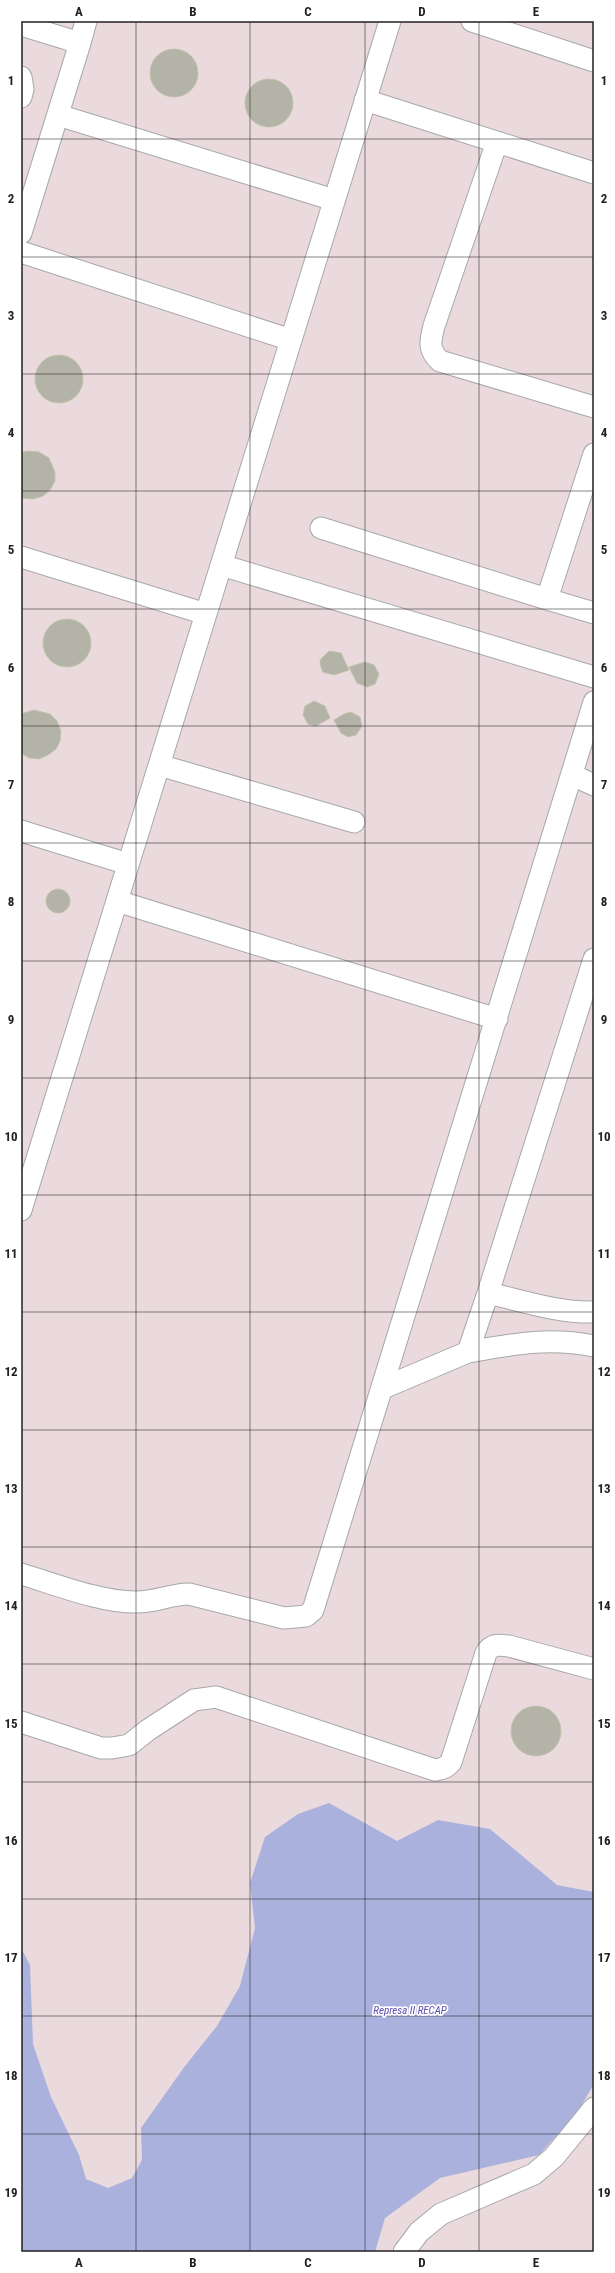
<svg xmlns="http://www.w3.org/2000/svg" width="615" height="2273" font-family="'Roboto Condensed',sans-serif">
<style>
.industrial{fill:#eadadd}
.water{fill:#aab1dd}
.building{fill:#b3b3a7;stroke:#c1c3ab}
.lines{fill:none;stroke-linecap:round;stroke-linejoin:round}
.minor-casing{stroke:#a8a8a8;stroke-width:23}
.minor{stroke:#fff;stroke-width:21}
.grid{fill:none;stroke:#212121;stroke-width:1;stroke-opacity:0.55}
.labels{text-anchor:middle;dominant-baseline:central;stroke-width:3.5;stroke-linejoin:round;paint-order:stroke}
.water-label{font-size:11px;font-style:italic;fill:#5c4eb0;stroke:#fff}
.neatline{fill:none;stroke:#212121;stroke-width:1.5}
.grid-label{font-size:13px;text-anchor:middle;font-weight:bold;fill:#212121}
</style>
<rect width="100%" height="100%" fill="#eef1e8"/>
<!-- industrial -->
<path class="industrial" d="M21,21H594V2252H21Z"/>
<!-- water -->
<path class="water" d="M329,1803L397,1841L438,1820L490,1829L557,1885L594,1892V2084L577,2113L539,2155L440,2178L385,2218L375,2252H21V1948L30,1965L33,2044L51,2097L79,2155L86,2179L108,2188L132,2178L142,2160L141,2128L185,2066L217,2026L240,1986L255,1928L250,1883L265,1837L298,1814Z"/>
<!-- building -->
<path class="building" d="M150 73a24 24 0 1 1 48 0a24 24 0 1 1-48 0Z
M245 103a24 24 0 1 1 48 0a24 24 0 1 1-48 0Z
M35 379a24 24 0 1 1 48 0a24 24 0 1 1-48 0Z
M29,451L39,452L49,458L55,472V481L50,490L43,496L33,499L21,498V452Z
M43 643a24 24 0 1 1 48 0a24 24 0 1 1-48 0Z
M329,651L341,653L349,670L334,675L323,672L321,667L320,660Z
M365,662L374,665L379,674L375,684L367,687L357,683L349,667Z
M314,701L325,706L330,718L316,726L308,724L303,715L305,706Z
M34,710L50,714L57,721L61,731L60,741L56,749L48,755L39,759L29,758L21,753V714Z
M351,712L360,717L362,726L356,735L348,737L341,733L334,720L344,714Z
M46 901a12 12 0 1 1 24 0a12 12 0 1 1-24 0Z
M511 1731a25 25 0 1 1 50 0a25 25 0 1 1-50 0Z"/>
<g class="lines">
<defs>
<path id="minor" d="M472,21L594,61
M21,25L80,43L86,21
M21,77L23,89L21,97
M365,100L594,173
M58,115L334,200
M497,142L434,326C430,341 428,350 440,361L594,407
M21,233L80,43
M21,252L291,340
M594,454L547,599L594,613
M321,528L547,599
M21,557L206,614
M221,565L594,677
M159,765L354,822
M572,775L594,785
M21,831L128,864
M117,901L497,1019
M594,959L488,1293C523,1301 558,1313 594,1312
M21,1210L390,21
M468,1352C514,1344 548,1337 594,1346
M383,1388L468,1352L488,1293
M21,1574C55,1584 100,1602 135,1602C153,1603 171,1594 189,1594L284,1618L306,1616L313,1610L594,702
M21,1722L101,1748H112L129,1745L148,1730L194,1700L216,1697L435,1770C442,1769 446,1768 451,1762L486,1653C493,1643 498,1645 509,1646L594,1669
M404,2252L419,2232L441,2214L534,2174L554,2157L594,2108"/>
</defs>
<!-- minor casing -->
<use href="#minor" class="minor-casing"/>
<!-- minor -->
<use href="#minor" class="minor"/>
</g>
<!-- grid -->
<path class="grid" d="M136,21V2252M250,21V2252M365,21V2252M479,21V2252M21,139H594M21,257H594M21,374H594M21,491H594M21,609H594M21,726H594M21,843H594M21,961H594M21,1078H594M21,1195H594M21,1312H594M21,1430H594M21,1547H594M21,1664H594M21,1782H594M21,1899H594M21,2016H594M21,2134H594"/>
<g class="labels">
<!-- water labels -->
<g class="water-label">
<text x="410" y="2010">Represa II RECAP</text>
</g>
</g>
<!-- border -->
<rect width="615" height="2273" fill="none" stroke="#ffffff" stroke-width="44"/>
<rect x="22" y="22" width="571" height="2229" class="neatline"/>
<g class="grid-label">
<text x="79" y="16">A</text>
<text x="193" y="16">B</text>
<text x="308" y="16">C</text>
<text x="422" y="16">D</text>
<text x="536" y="16">E</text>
<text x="11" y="85">1</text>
<text x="604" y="85">1</text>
<text x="11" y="203">2</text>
<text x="604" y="203">2</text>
<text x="11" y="320">3</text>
<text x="604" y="320">3</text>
<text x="11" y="437">4</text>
<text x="604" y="437">4</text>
<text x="11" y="554">5</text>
<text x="604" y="554">5</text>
<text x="11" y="672">6</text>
<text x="604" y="672">6</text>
<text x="11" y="789">7</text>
<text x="604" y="789">7</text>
<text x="11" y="906">8</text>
<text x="604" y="906">8</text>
<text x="11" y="1024">9</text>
<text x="604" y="1024">9</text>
<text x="11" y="1141">10</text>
<text x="604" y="1141">10</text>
<text x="11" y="1258">11</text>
<text x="604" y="1258">11</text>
<text x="11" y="1376">12</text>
<text x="604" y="1376">12</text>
<text x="11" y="1493">13</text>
<text x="604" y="1493">13</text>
<text x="11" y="1610">14</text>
<text x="604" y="1610">14</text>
<text x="11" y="1728">15</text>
<text x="604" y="1728">15</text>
<text x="11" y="1845">16</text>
<text x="604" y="1845">16</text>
<text x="11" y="1962">17</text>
<text x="604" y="1962">17</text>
<text x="11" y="2080">18</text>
<text x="604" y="2080">18</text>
<text x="11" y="2197">19</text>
<text x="604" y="2197">19</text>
<text x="79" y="2267">A</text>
<text x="193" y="2267">B</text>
<text x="308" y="2267">C</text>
<text x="422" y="2267">D</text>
<text x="536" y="2267">E</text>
</g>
</svg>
